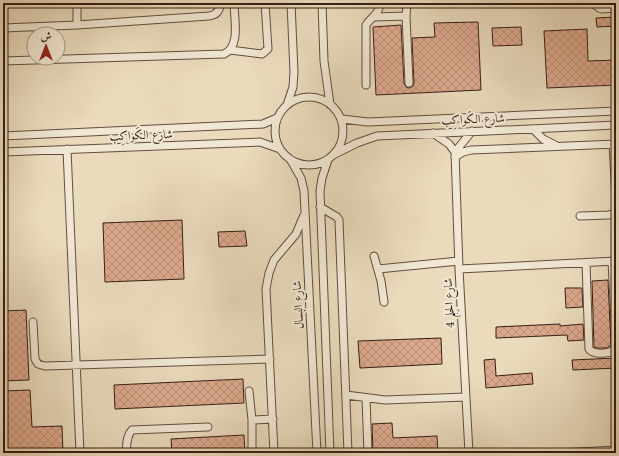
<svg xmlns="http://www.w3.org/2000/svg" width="619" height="456" font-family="'Old Standard TT',Amiri,serif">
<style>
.building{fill:url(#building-cross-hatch);stroke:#361e15}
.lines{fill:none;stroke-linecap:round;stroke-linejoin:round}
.minor-casing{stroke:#634d3f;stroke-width:9}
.minor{stroke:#f1e8d4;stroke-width:7}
.labels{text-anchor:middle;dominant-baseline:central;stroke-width:4;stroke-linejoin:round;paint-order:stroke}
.street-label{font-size:12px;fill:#361e15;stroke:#f1e8d4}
</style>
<defs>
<pattern id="building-cross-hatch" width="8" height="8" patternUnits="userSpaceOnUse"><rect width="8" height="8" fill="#dca88c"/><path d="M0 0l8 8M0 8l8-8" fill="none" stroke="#bd9078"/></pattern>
</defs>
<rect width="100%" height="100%" fill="#eadbbd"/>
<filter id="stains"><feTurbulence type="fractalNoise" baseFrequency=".005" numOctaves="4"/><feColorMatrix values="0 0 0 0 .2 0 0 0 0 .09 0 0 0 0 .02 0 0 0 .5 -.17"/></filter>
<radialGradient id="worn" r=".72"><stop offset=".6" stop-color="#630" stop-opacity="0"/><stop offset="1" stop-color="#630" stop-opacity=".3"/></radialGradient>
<!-- building -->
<path class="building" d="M616,17V26L597,27L596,18Z
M478,22L481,90L376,95L373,27L401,25L404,83L406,87L410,88L413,86L414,83L412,38L435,37L434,23Z
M521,27L522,45L493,46L492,28Z
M587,29L588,61L616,60V85L547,88L544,31Z
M182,220L184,279L105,282L103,223Z
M245,231L247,246L219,247L218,232Z
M608,280L611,345L607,348H598L594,347L592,281Z
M565,288H582L583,307L566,308Z
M26,310L29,380L3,381V311Z
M560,324V326L583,324L584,340L568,341L567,335L496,338V327Z
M441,338L442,364L360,368L358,341Z
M616,358V368L573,370L572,360Z
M495,359L496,376L532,373L533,384L486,388L484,360Z
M243,379L244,403L115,409L114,385Z
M30,390L32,427L62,426L63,453H3V391Z
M392,423L393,438L437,436L438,453H373L372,424Z
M244,435L245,453H172L171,439Z"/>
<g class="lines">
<defs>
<path id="minor" d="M77,3V25
M322,3L324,61L330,104
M407,3L406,16L409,83
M595,3V5L601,9L616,8
M374,17L406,16
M3,28L77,25L209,16C217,15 220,10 220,3
M230,50L262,54L268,49L265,3
M3,61L224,54C241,47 234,18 234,3
M366,85V25C372,16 379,15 380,3
M275 131a34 34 0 1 1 68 0a34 34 0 1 1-68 0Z
M287,105L293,87L294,72L291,3
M342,119L368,122L616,111
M533,129L543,139L555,145
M433,133L449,144L455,152L459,269L469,453
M3,136L263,124L277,118
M613,144L616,199
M67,149L80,453
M3,152L260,142L280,149
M455,152L472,131
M335,154L357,143L377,136L616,125
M455,157L463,152L471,150L616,144
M290,159L301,178L304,191L317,453
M328,160L322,178L320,191L330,453
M320,207L337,217L339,220L348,453
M580,216L609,215L614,213L616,209
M374,256L381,281L384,302
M586,263L589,349C593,355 608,354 614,350L616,346L612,261
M378,269L459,261
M459,269L616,261
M33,322L35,359L38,364L45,366L270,359
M249,391L252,420V453
M346,395L385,400L466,397
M366,398L368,453
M252,420L273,419
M126,453C127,445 126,436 132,430L208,427
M274,453L266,289L269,273L274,260L296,234L304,215
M559,453L616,450"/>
</defs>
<!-- minor casing -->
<use href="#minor" class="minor-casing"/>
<!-- minor -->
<use href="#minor" class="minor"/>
</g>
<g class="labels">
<!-- street labels -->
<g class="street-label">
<text transform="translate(473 120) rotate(-2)">شارع الكَواكِب</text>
<text transform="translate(141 136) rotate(-2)">شارع الكَواكِب</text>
<text transform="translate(450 303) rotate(-93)">شارع الحِلم 4</text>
<text transform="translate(299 305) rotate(-93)">شارع البسال</text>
</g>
</g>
<!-- margin -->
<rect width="619" height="456" fill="none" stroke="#eadbbd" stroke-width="16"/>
<rect x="4" y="4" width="611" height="448" fill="none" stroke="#361e15" stroke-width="2"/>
<rect x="8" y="8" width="603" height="440" fill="none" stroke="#361e15"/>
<!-- north arrow -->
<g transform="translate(46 46)"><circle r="19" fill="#f1e8d4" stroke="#a69788"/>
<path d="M0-3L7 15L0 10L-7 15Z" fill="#8f2418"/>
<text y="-6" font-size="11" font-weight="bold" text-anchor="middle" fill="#361e15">ش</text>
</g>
<rect width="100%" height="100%" filter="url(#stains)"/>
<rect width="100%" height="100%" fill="url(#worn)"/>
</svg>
